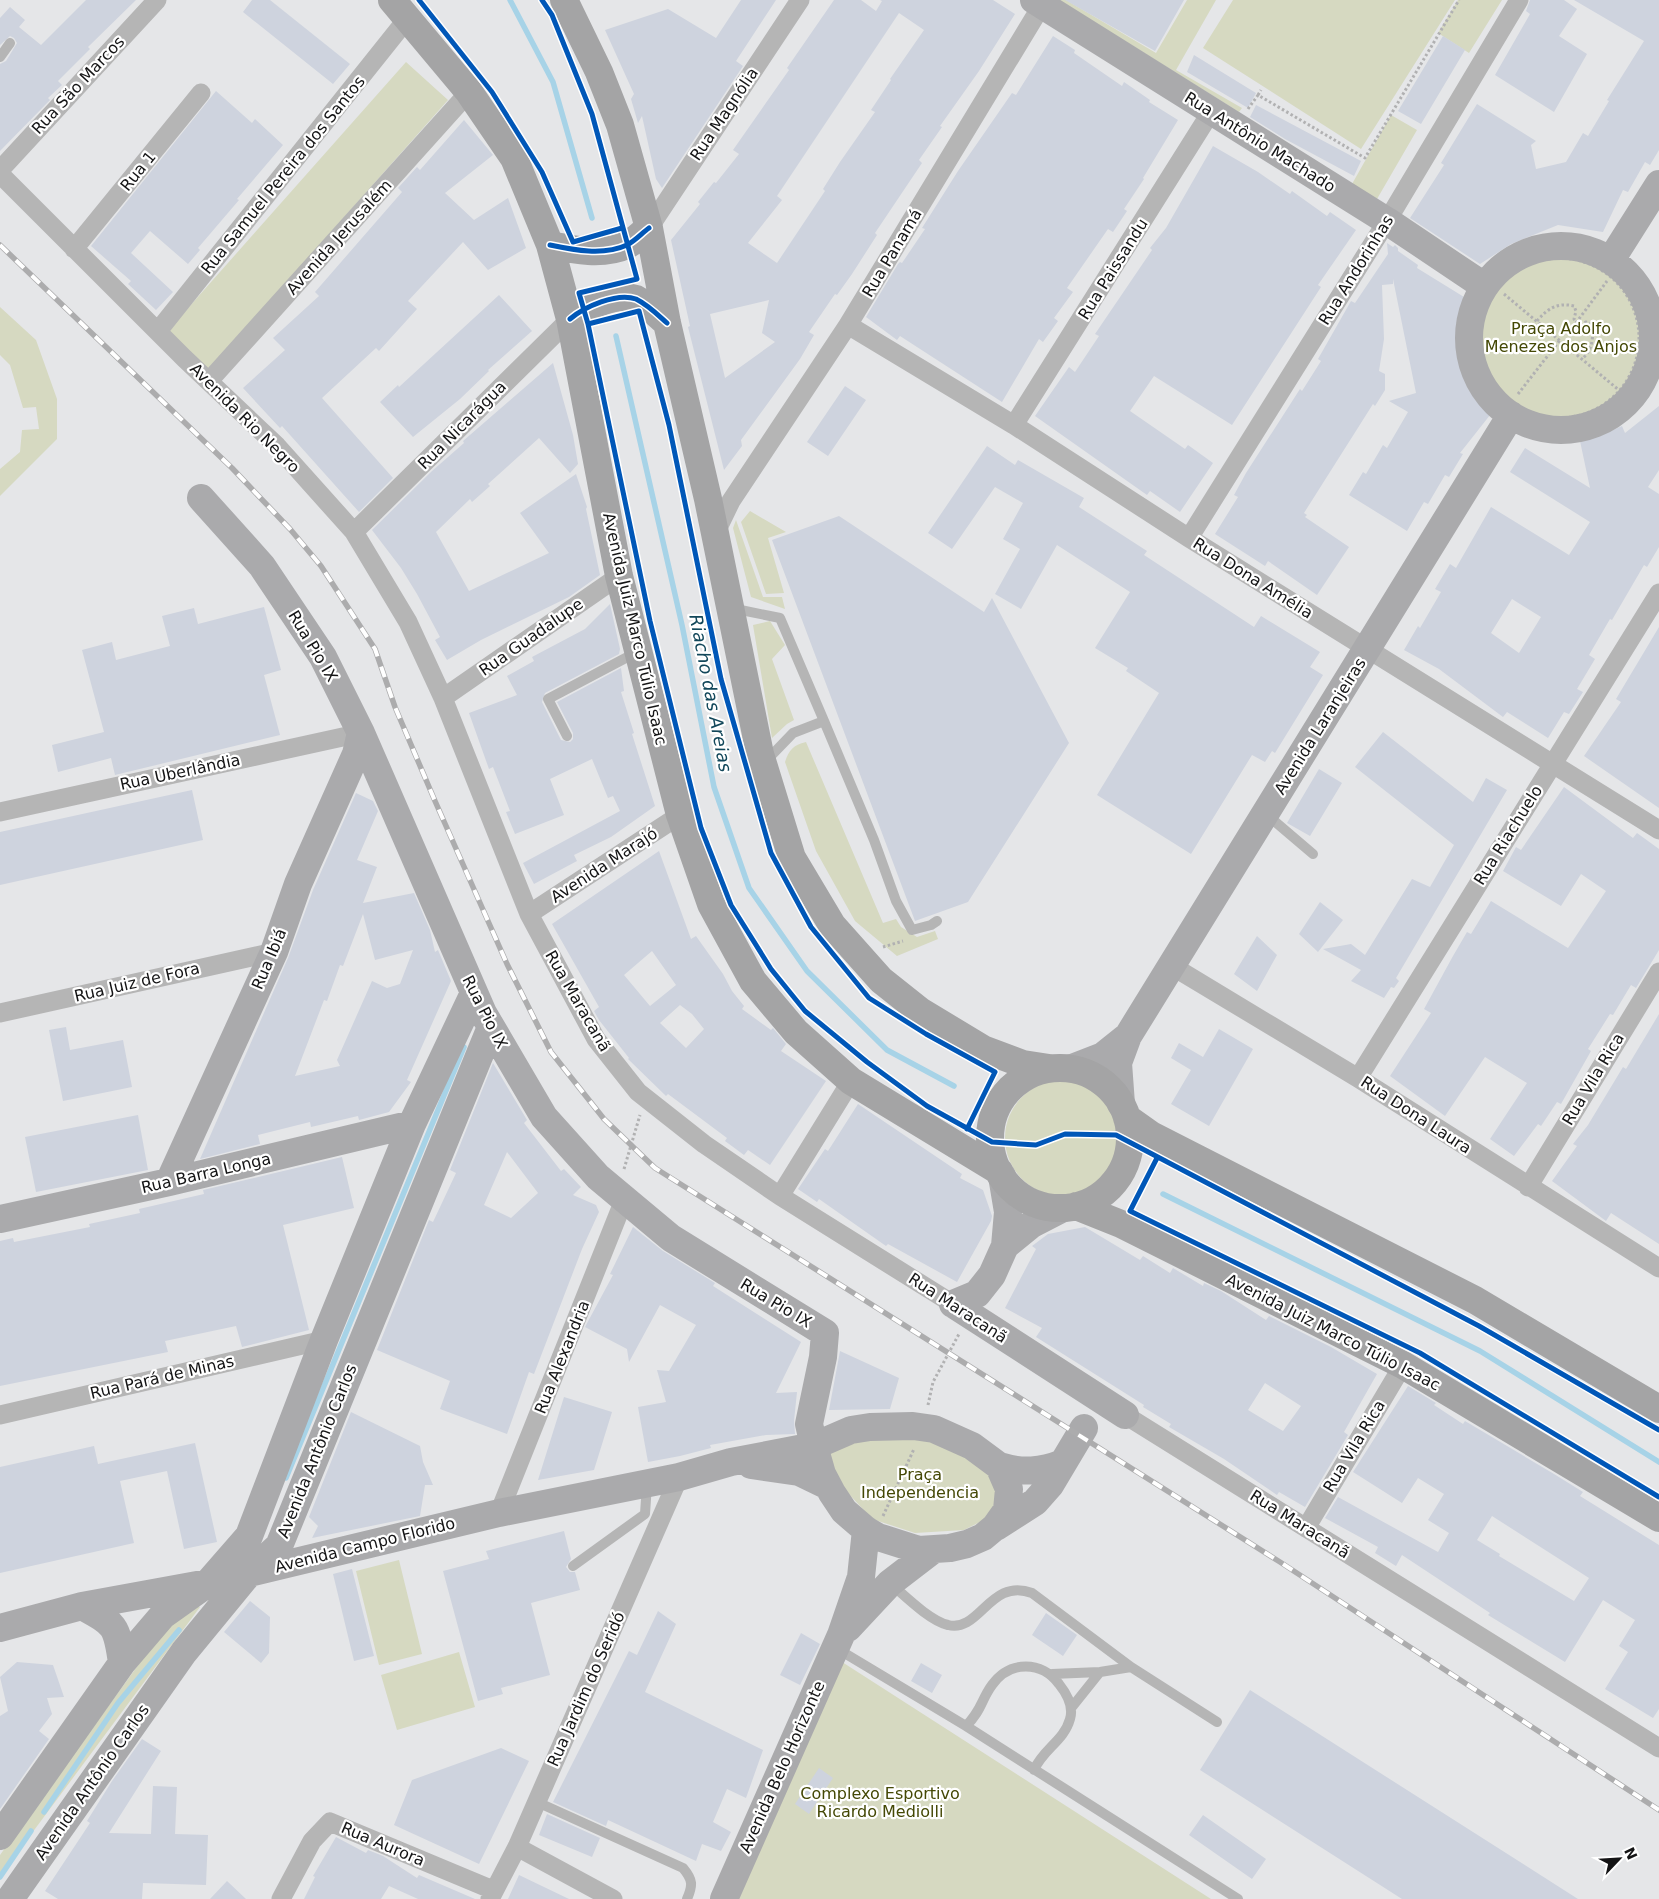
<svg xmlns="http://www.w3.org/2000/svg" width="1659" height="1899" font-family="'DejaVu Sans',sans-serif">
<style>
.green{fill:#d6d9c1}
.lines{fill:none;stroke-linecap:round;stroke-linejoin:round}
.stream{stroke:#a7d3e7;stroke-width:5.5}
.building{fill:#ced3de;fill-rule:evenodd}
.path{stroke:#b1b1b2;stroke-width:3;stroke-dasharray:2.5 2.5;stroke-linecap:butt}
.lane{stroke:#b5b5b5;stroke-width:10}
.street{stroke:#b5b5b5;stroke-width:19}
.secondary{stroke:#aaaaac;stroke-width:28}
.primary{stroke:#a4a4a5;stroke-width:28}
.rail-casing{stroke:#acacad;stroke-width:5.5}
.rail{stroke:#fff;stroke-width:4;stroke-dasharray:11;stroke-linecap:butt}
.cycleway-casing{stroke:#fff;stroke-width:8}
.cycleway{stroke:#0057b8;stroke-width:5}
.labels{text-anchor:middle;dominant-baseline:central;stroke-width:4.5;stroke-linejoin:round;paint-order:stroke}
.street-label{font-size:16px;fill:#141415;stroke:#fff}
.park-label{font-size:16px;fill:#444805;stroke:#fff}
.water-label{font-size:18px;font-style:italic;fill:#12475a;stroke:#fff}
</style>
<rect width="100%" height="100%" fill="#e5e6e8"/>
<!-- green -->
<path class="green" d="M1059,0H1066L1156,53L1187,0H1216L1176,70L1242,108L1239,112Z
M1233,0H1455L1361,149L1203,48Z
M1458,0H1502L1469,53L1438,33Z
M406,62L448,100L207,372L165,334Z
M1391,115L1417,130L1377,199L1352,184Z
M1474 338a87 87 0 1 1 174 0a87 87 0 1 1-174 0Z
M0,307L36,340L57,399V439L0,496V469L20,452L22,430L39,429L36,407L23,408L10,365L0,355Z
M750,511L786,532L768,538L784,593L766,594L741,522Z
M736,520L763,597H782L785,609L751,597L733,528Z
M770,621L785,645L772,659L794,720L787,724L772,738L753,625Z
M806,742L883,923L896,919L901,927L917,937L935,931L938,939L897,956L855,921L816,851L785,762C789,750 793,745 806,742Z
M1005 1138a58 58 0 1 1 116 0a58 58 0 1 1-116 0Z
M906,1429L992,1469L1005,1499L994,1515L964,1530L915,1533L872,1519L836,1480L826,1455L834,1445Z
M399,1560L422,1654L379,1665L356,1571Z
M187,1598L200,1607L0,1876V1855Z
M459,1652L475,1707L397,1730L381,1675Z
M839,1660L1211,1899H728Z"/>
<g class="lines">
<!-- stream -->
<path class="stream" d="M510,0L553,82L592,218
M616,336L682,625L714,787L749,888L807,971L887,1050L954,1086
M1163,1194L1480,1351L1659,1462
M286,1478L464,1047
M44,1812L118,1703L179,1630
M0,1877L31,1831"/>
</g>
<!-- building -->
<path class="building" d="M86,0H136L88,47L90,49L58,81L62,85L48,98L50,100L0,151V64L6,61L17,43L14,38L10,36L0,45V18L10,7L25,20L19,27L41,45Z
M252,0H270L350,64L333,84L243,12Z
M741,0H776L736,61L743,66L662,188L656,179L642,116L638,123L631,99L634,94L605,30L668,9L716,38Z
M834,0H861L876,11L882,1L880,0H993L1015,14L979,71L940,126L942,127L919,160L922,163L875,233L877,235L852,274L837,295L835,294L809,332L814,335L800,359L741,440L742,446L724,470L688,327L690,326L671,240L700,204L698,202L714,182L716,183L739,154L733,150L789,70L787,68ZM899,13L924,30L890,79L891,80L871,110L875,112L840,162L823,189L825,191L777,263L748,243L782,200L777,196ZM769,300L762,333L775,342L725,378L710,314Z
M1065,0H1184L1155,51Z
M1530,0H1564L1577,9L1559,36L1587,54L1554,112L1495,75L1530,14L1526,11Z
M1574,0H1659V150L1650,165L1645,162L1628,192L1623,190L1603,232L1558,225L1511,244L1480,264L1410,218L1444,165L1441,163L1477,104L1536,141L1531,145L1536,169L1566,162L1583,133L1588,136L1609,101L1607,100L1644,41Z
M1053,36L1075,50L1074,53L1122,86L1124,82L1150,100L1149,102L1178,120L1143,178L1144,179L1124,209L1127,211L1113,232L1108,229L1067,288L1073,292L1054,318L1058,321L1043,342L1039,339L1002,402L900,336L897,340L866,317L898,264L900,262L902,263L925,229L922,228L958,171L1012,93L1016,95Z
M1443,36L1465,50L1421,124L1398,111Z
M1194,55L1256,93L1248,108L1187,72Z
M216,91L252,123L255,119L283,145L237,199L239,200L198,248L200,250L188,264L150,231L131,253L173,292L156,310L128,284L131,281L91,246Z
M1256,105L1361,161L1354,176L1285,139L1250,117Z
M464,120L493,155L445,193L474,220L508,198L526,248L488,270L463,242L408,301L417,309L379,351L376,348L322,398L393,478L359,512L282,426L280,428L243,388L285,350L273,338L319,296L315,292L402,192L398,188L417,167L420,170Z
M1213,146L1258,172L1290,194L1292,191L1327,216L1330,212L1356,230L1318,285L1321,287L1232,425L1154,376L1130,411L1185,449L1188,445L1213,463L1180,512L1150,491L1147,495L1035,416L1069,367L1075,372L1099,336L1095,334L1152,250L1150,248L1166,228Z
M1387,243L1393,247L1395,245L1398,248V251L1418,265L1417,268L1464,297L1462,324L1456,323L1464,380L1494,410L1460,453L1463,454L1449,477L1445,475L1428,504L1424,502L1407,531L1349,495L1363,472L1366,474L1383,445L1387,448L1408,412L1389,401L1416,393L1393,279V284L1382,285L1384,339L1379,371L1385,374V390L1375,406L1373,404L1304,513L1307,515L1305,517L1349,547L1317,595L1268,561L1265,566L1215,534L1238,497L1234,495L1246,473L1300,389L1302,391L1321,361L1318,359L1351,301L1355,303L1388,254Z
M499,295L532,331L488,370L489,371L460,399L413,437L380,402L398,385L399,387Z
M553,363L573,435L578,464L570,473L539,438L488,484L490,486L472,502L470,499L436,532L469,591L549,553L520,513L576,474L587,507L586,509L600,575L569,597L481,640L447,660L435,640L440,637L417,594L401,568L372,530L432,471L464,443L463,441Z
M845,386L866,400L828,456L807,442Z
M1659,406V470L1648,487L1659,494V547L1647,567L1644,565L1612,620L1610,619L1589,655L1595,659L1577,689L1583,692L1569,714L1564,712L1548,738L1507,712L1503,717L1439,669L1404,650L1418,626L1420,628L1441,592L1435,589L1450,564L1456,568L1491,507L1569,555L1590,522L1510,472L1525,448L1590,488L1580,441L1599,436L1622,426L1625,433ZM1512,599L1541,617L1519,653L1491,633Z
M987,446L1015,465L1018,460L1084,498L1079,507L1147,551L1144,555L1254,627L1261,616L1320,652L1310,667L1323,675L1275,753L1272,751L1265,762L1252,755L1191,854L1097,795L1159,693L1126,671L1128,668L1095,648L1130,592L1057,545L1021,609L995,594L1020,549L1003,539L1023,503L995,487L952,549L928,533Z
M839,516L984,612L992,598L1069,743L968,902L915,921L772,540Z
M610,604L620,649L619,654L545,693L542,702L561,740L570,742L573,739V733L557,702L621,668L624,691L621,692L634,733L632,734L655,806L611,837L574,855L577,861L534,884L523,863L620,811L613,796L608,798L592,759L550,779L564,815L515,834L506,812L510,811L493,767L489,769L469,713L517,695L507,676L534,661L532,657L585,629Z
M264,607L281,670L264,675L280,735L115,775L111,758L58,772L52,745L104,732L82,650L112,642L116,660L170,646L162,616L194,608L198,624Z
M1659,627V808L1584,756L1621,702L1616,699Z
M1383,732L1473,802L1486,778L1507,790L1396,978L1399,981L1394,988L1391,987L1384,998L1351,981L1361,970L1323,949L1351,944L1365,955L1412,879L1430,887L1454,845L1355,767Z
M1319,769L1342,783L1310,836L1287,823Z
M1564,787L1633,838L1637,833L1659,849V950L1636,988L1631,985L1613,1015L1610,1014L1588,1049L1591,1051L1561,1104L1557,1102L1541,1126L1538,1124L1514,1156L1490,1139L1527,1083L1485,1057L1445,1116L1390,1076L1431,1013L1424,1009L1453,956L1467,932L1471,934L1491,901L1568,948L1606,891L1581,874L1561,906L1503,871L1516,847L1521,850Z
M192,790L203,840L0,885V832Z
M356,793L373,801L378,811L357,860L377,867L363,903L414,893L430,930L435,952L438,950L451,981L407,1080L411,1082L389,1112L359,1120L358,1116L311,1127L310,1122L258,1135L260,1144L200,1159L288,958L313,890ZM363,914L375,960L413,950L400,984L387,988L372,981L337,1060L340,1066L295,1076L324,1000L327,1001L340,965L343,966Z
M659,851L691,939L696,936L723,974L732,991L744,1006L742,1009L771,1030L773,1028L786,1044L781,1051L826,1081L770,1165L748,1150L744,1155L725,1141L727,1138L668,1094L666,1096L628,1059L629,1058L599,1020L594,1011L599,1007L552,924ZM652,951L676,985L650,1006L624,975ZM680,1005L692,1014L704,1029L686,1048L660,1023Z
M1320,902L1343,920L1318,952L1299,934Z
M1257,936L1277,955L1257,991L1234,974Z
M1659,1014V1244L1611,1213L1606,1221L1552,1181L1577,1146L1573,1144L1588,1125L1623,1067L1626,1069Z
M66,1027L70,1050L123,1040L132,1087L63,1101L49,1030Z
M1219,1029L1253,1049L1209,1126L1171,1104L1191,1070L1171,1058L1179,1043L1203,1057Z
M493,1063L527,1120L524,1123L561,1171L564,1169L581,1187L573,1195L596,1205L599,1212L582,1249L534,1374L529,1372L507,1434L440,1409L450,1381L377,1350L429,1220L433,1222L456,1173L450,1170ZM507,1152L538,1193L511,1218L484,1205Z
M858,1104L962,1174L960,1178L983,1190L992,1216L991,1221L957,1282L888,1244L886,1246L819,1199L817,1202L798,1189L825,1149L828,1151Z
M138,1115L148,1170L36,1192L25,1137Z
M342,1157L354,1208L283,1225L309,1330L242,1347L236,1326L165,1341L168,1352L0,1386V1241L13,1238L14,1242L90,1227L89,1224L140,1213L139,1209L204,1194L203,1190Z
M633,1227L663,1251L715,1283L713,1286L801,1342L776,1393L797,1392L794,1421L795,1434L766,1435L710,1445L711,1448L680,1456L648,1462L638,1407L666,1402L657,1370L669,1371L696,1325L660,1305L629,1362L627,1349L585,1327L613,1275L610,1274Z
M1085,1227L1140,1260L1143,1256L1170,1273L1173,1268L1203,1286L1204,1283L1221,1291L1266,1320L1269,1316L1331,1347L1377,1374L1344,1432L1348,1435L1305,1507L1279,1492L1277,1495L1224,1459L1169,1427L1171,1424L1143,1407L1144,1405L1036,1337L1042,1328L1005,1308L1036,1249L1032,1246L1048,1234ZM1265,1383L1301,1406L1283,1431L1248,1410Z
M840,1351L899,1378L890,1409L829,1410Z
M1408,1386L1436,1403L1434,1405L1463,1424L1465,1421L1554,1474L1583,1492L1580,1496L1659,1545V1709L1653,1718L1605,1689L1628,1652L1619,1646L1635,1620L1603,1600L1565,1662L1488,1615L1490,1613L1402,1555L1396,1566L1375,1553L1378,1547L1325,1518L1338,1497L1438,1552L1449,1533L1428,1520L1444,1494L1418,1478L1402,1503L1353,1472ZM1492,1516L1589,1578L1574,1601L1499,1556L1500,1554L1477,1540Z
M564,1397L612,1412L594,1470L538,1480Z
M351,1412L420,1446L423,1462L433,1485H425L420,1516L312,1538L318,1526L309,1517Z
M195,1443L217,1542L184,1549L167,1471L120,1481L134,1543L0,1573V1467L94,1446L98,1464Z
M564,1531L571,1559L566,1567L570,1572H575L580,1590L531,1603L550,1675L501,1688L503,1694L478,1701L443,1571L489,1559L486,1551Z
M352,1569L374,1656L354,1661L333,1574Z
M250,1601L270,1617L269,1653L261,1663L224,1632Z
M658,1611L676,1624L645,1692L763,1750L746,1798L727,1789L713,1822L731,1832L721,1851L702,1844L696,1861L608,1820L606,1826L553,1802L629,1651L637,1655Z
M1046,1613L1077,1635L1063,1656L1032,1635Z
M801,1633L820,1644L800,1685L780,1675Z
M17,1662L53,1665L64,1697L47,1698L52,1714L39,1731L49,1739L0,1809V1716L8,1711L0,1677Z
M921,1663L942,1675L932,1693L911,1681Z
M1250,1690L1578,1899H1402L1200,1770Z
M142,1739L161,1751L109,1833L151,1834L153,1786L177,1787L175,1834L208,1835L206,1885L143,1883L142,1899H58L45,1891L90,1823L87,1821L112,1781Z
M501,1748L529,1761L479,1864L394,1825L412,1780Z
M819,1768L833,1778L809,1814L795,1804Z
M547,1814L600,1838L592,1857L539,1835Z
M1203,1815L1266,1859L1252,1879L1189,1835Z
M336,1837L366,1853L368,1850L383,1856L417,1878L419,1875L475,1899H418L389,1886L381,1899H304L315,1877L313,1876Z
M519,1875L569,1899H508Z
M227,1881L246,1899H210Z"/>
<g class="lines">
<!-- path -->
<path class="path" d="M1258,95L1261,90
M1248,109L1258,95L1365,158L1459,0
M1479 338a80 80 0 1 1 160 0a80 80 0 1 1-160 0Z
M1625,292L1635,282
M1504,294L1620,391
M1537,321C1547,309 1557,302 1574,306L1576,311L1574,319L1579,325L1586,322L1591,324C1594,337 1593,349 1582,359
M1576,323L1607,281
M1488,393L1496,387
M1518,394L1560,340
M883,947L903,941
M624,1169L640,1115
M928,1405L933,1382L959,1334
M883,1516L914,1449"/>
<!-- lane -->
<path class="lane" d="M0,57L10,43
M731,608L780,618L824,721
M567,736L548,699L637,652
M765,762L793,733L824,721L874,840L896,901L912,930L931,925L937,921
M1266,814L1313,854
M573,1566L645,1514L647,1484
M891,1584C905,1596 930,1621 948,1625C980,1633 990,1577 1032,1593L1131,1667
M836,1648L966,1726L1238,1899
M1052,1674L1100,1672L1131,1667L1217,1722
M1072,1707L1100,1672
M966,1726C982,1710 981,1700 992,1685C1010,1660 1042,1661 1059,1684C1067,1694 1074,1706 1070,1719C1064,1741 1043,1749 1034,1770
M537,1802L683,1868C693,1880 693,1885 687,1899"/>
<!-- street -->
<path class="street" d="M0,170L157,0
M0,174L184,358L277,446L354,532L408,622L443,698L529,914L596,1039L638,1092L704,1144L780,1196L953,1304
M649,228L800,0
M74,249L201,93
M848,325L1014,425L1189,538L1659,830
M158,331L407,19
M209,381L469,92
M1014,425L1211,112
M354,532L570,319
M715,534L731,501L848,325L1045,0
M1189,538L1387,221L1519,0
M443,698L619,576
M0,812L361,733
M529,914L680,815
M1172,966L1358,1078L1659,1268
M0,1013L274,952
M1358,1078L1659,593
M1528,1187L1659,972
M780,1196L851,1081
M0,1415L324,1340
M1125,1415L1659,1748
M499,1513L624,1200
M1306,1528L1403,1365
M517,1847L613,1899
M281,1899L312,1841L330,1822L493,1890
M490,1899L517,1847L679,1477"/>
<!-- secondary -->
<path class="secondary" d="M1034,0L1387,221L1484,286
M1469 338a92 92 0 1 1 184 0a92 92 0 1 1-184 0Z
M1611,260L1659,184
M1072,1068L1103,1056L1128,1036
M1121,1104L1118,1063L1128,1036L1511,415
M169,1182L274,952L298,884L356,754L361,733
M0,1219L169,1182L412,1124
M1005,1246L1032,1224L1063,1208
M953,1304L1125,1415
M953,1304L977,1294L992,1275L1005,1246L1008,1212L1002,1176
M751,1465L799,1472L828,1486
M999,1466C1022,1473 1041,1472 1063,1463
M996,1527L1035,1502L1050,1485L1084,1428
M82,1606C115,1624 117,1625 122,1663
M0,1628L82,1606L208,1583L499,1513L679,1477L731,1462L814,1446L851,1430L870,1427L913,1426L934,1429L972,1446L999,1466L1009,1489L1007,1510L995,1527L983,1537L967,1544L950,1548L919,1550L878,1537L866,1530L844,1511L832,1493L822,1474L814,1446L809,1424L823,1357L825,1333L671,1238L598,1177L544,1117L483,1013L361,733L323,657L262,566L201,498
M848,1628L890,1583L933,1550
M0,1836L122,1663L163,1615L208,1583L249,1536L324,1340L412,1124L474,993
M10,1899L184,1652L249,1573L279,1546L491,1027
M724,1899L841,1635L861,1577L866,1530"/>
<!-- primary -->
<path class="primary" d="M392,0L469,92L514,158L550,245L570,319L619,576L680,815L711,904L753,981L796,1032L851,1081L999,1171
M564,0L599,72L620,125L649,228L667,323L708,499L760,754L792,858L832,925L881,980L920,1011L983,1049L1023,1064L1049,1068
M550,245C574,250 603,256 627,245C635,241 642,233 649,228
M570,319C584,307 617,292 636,299C648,305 657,314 667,323
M990 1138a70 70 0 1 1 140 0a70 70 0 1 1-140 0Z
M1127,1118L1151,1135L1475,1300L1659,1409
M1076,1206L1121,1224L1403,1365L1659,1518"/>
<defs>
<path id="rail" d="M0,245L232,468L290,529L321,566L375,649L395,707L435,801L507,964L551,1052L604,1119L655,1168L1280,1562L1659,1810"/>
</defs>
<!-- rail casing -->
<use href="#rail" class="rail-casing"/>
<!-- rail -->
<use href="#rail" class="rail"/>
<defs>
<path id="cycleway" d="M419,0L492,92L542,172L573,242L622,228
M542,0L552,15L592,114L637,279L579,293L588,324L650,621L701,828L731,905L771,969L805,1011L867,1062L927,1106L992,1142L1036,1145L1065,1134L1116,1135L1479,1326L1659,1430
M550,245C574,250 603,256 627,245C635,241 642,233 649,228
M570,319C584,307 617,292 636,299C648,305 657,314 667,323
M588,324L639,311L669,425L721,679L771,853L811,927L869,998L926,1034L995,1072L967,1129
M1157,1158L1130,1211L1420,1353L1659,1497"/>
</defs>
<!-- cycleway casing -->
<use href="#cycleway" class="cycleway-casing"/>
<!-- cycleway -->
<use href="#cycleway" class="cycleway"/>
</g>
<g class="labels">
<!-- street labels -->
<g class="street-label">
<text transform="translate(78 85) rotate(-47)">Rua São Marcos</text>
<text transform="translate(724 114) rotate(-56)">Rua Magnólia</text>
<text transform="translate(1260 142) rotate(32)">Rua Antônio Machado</text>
<text transform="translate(138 171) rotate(-51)">Rua 1</text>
<text transform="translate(283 175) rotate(-51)">Rua Samuel Pereira dos Santos</text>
<text transform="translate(339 237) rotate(-48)">Avenida Jerusalém</text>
<text transform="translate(892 253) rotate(-59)">Rua Panamá</text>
<text transform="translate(1113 269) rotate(-58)">Rua Paissandu</text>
<text transform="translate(1356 270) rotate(-58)">Rua Andorinhas</text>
<text transform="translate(245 418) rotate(45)">Avenida Rio Negro</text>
<text transform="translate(462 425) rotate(-45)">Rua Nicarágua</text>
<text transform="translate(1253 578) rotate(32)">Rua Dona Amélia</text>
<text transform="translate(635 629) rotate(77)">Avenida Juiz Marco Túlio Isaac</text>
<text transform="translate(531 637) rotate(-35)">Rua Guadalupe</text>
<text transform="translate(313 646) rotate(59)">Rua Pio IX</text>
<text transform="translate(1320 726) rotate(-58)">Avenida Laranjeiras</text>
<text transform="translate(180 772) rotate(-12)">Rua Uberlândia</text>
<text transform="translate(1508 835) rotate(-58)">Rua Riachuelo</text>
<text transform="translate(604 865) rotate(-33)">Avenida Marajó</text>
<text transform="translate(269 959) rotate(-67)">Rua Ibiá</text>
<text transform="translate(137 982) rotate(-13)">Rua Juiz de Fora</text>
<text transform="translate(578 1001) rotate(60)">Rua Maracanã</text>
<text transform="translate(485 1012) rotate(63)">Rua Pio IX</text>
<text transform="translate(1593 1079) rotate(-59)">Rua Vila Rica</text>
<text transform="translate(1416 1115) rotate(33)">Rua Dona Laura</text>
<text transform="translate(206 1173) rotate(-13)">Rua Barra Longa</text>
<text transform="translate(776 1303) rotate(31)">Rua Pio IX</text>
<text transform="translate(958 1308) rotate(33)">Rua Maracanã</text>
<text transform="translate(1333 1332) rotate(27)">Avenida Juiz Marco Túlio Isaac</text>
<text transform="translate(562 1357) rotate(-68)">Rua Alexandria</text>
<text transform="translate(162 1377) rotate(-13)">Rua Pará de Minas</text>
<text transform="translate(1354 1446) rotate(-59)">Rua Vila Rica</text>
<text transform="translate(317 1451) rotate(-68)">Avenida Antônio Carlos</text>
<text transform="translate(1300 1524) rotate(32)">Rua Maracanã</text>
<text transform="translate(365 1545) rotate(-14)">Avenida Campo Florido</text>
<text transform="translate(586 1689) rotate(-66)">Rua Jardim do Seridó</text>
<text transform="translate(782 1767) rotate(-66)">Avenida Belo Horizonte</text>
<text transform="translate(92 1782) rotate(-55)">Avenida Antônio Carlos</text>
<text transform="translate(383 1844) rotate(23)">Rua Aurora</text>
</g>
<!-- park labels -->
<g class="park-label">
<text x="1561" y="328">Praça Adolfo<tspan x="1561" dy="18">Menezes dos Anjos</tspan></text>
<text x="920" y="1474">Praça<tspan x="920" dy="18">Independencia</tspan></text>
<text x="880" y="1793">Complexo Esportivo<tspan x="880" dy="18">Ricardo Mediolli</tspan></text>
</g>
<!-- water labels -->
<g class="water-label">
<text transform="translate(711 693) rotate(79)">Riacho das Areias</text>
</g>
</g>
<!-- north arrow -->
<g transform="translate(1619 1859) rotate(65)" stroke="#ffffff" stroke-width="4" paint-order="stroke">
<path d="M0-4L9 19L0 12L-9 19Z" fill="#141415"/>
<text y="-8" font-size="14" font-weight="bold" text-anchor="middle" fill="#141415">N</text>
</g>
</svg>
